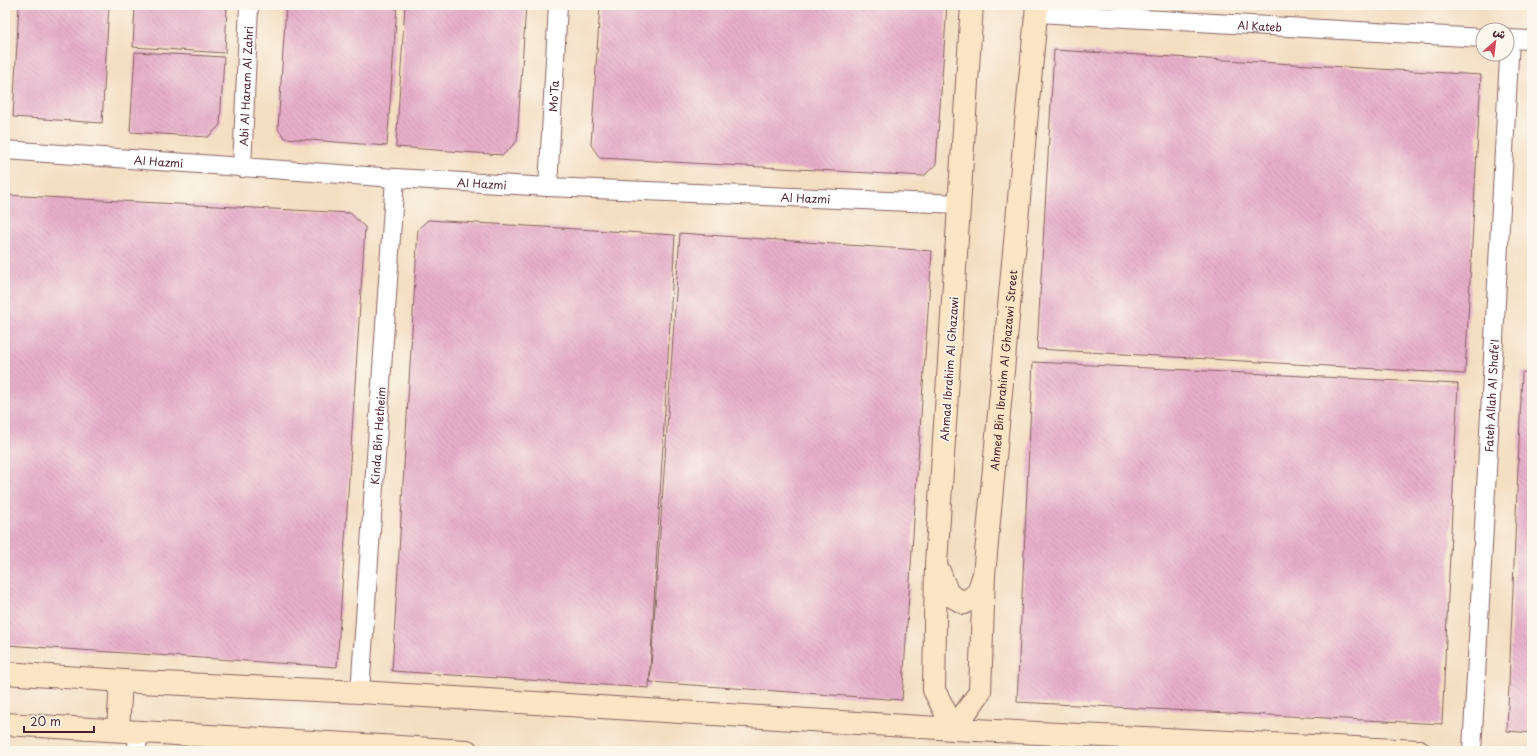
<svg xmlns="http://www.w3.org/2000/svg" width="1537" height="756" font-family="'Playpen Sans','Playpen Sans Arabic',sans-serif">
<style>
.building{fill:url(#building-back-hatch)}
.lines{fill:none;stroke-linecap:round;stroke-linejoin:round}
.street-casing{stroke:#866260;stroke-width:20}
.secondary-casing{stroke:#866260;stroke-width:24}
.street{stroke:#fff;stroke-width:18}
.secondary{stroke:#fce5c4;stroke-width:22}
.labels{text-anchor:middle;dominant-baseline:central;stroke-width:3.5;stroke-linejoin:round;paint-order:stroke}
.street-label{font-size:11px;fill:#4a1f2b;stroke:#fbf7ec}
</style>
<defs>
<pattern id="building-back-hatch" width="6" height="6" patternUnits="userSpaceOnUse"><rect width="6" height="6" fill="#e6aec9"/><path d="M-1 5l2 2M0 0l6 6M5-1l2 2" fill="none" stroke="#c795ad"/></pattern>
</defs>
<rect width="100%" height="100%" fill="#fbf7ec"/>
<filter id="ink" filterUnits="userSpaceOnUse"><feTurbulence type="fractalNoise" baseFrequency=".025" numOctaves="2"/><feDisplacementMap in="SourceGraphic" scale="8" xChannelSelector="R" yChannelSelector="G"/><feConvolveMatrix kernelMatrix="1 2 1 2 8 2 1 2 1" color-interpolation-filters="sRGB"/></filter>
<filter id="wash" filterUnits="userSpaceOnUse"><feTurbulence type="fractalNoise" baseFrequency=".012" numOctaves="4" result="noise"/><feDisplacementMap in="SourceGraphic" scale="16" xChannelSelector="R" yChannelSelector="G"/><feGaussianBlur stdDeviation="0.9" result="paint"/><feColorMatrix in="noise" values="0 0 0 0 0 0 0 0 0 0 0 0 0 0 0 0 0 1.4 0 .05"/><feComposite in="paint" operator="in"/></filter>
<g filter="url(#wash)">
<rect width="100%" height="100%" fill="#f4dec2"/>
<g id="blocks">
<!-- building -->
<path class="building" d="M19,5H109L102,123L13,117Z
M135,5H227L225,53L133,47Z
M286,5H397L387,146L285,138L278,129Z
M405,5H526L517,141L503,155L396,147Z
M600,5H947L936,164L924,176L600,158L591,145Z
M1054,50L1481,75L1465,374L1037,349Z
M135,52L224,57L220,125L208,137L130,132Z
M5,195L350,213L365,227L337,667L5,645Z
M428,220L675,235L649,688L392,671L418,229Z
M680,233L932,251L902,700L650,682Z
M1033,362L1458,384L1442,724L1017,702Z
M1522,372L1532,373V733L1507,731Z"/>
</g>
</g>
<g filter="url(#ink)">
<use href="#blocks" fill-opacity="0" stroke="#866260" stroke-width="1"/>
<g class="lines">
<defs>
<g id="street">
<path id="s1" d="M1037,13L1483,38"/>
<path d="M1507,39L1532,40"/>
<path id="s2" d="M5,150L395,178L548,187L960,204"/>
<path id="s3" d="M242,168L249,5"/>
<path id="s4" d="M548,187L558,5"/>
<path id="s5" d="M360,692L395,178"/>
<path d="M137,751L138,731"/>
<path id="s6" d="M1472,751L1510,39"/>
</g>
<g id="secondary">
<path id="s7" d="M972,5L936,564L934,690L954,729L980,692L984,575L1037,5"/>
<path d="M939,571L948,594L964,603L978,593L983,577"/>
<path d="M5,673L139,682L360,692L954,729L1419,751"/>
<path d="M5,724L467,751"/>
<path d="M118,730L121,681"/>
</g>
</defs>
<!-- street casing -->
<use href="#street" class="street-casing"/>
<!-- secondary casing -->
<use href="#secondary" class="secondary-casing"/>
<!-- street -->
<use href="#street" class="street"/>
<!-- secondary -->
<use href="#secondary" class="secondary"/>
</g>
</g>
<g class="labels">
<!-- street labels -->
<g class="street-label">
<text stroke="none"><textPath href="#s1" startOffset="223">Al Kateb</textPath></text>
<text stroke="none"><textPath href="#s3" startOffset="82">Abi Al Haram Al Zahri</textPath></text>
<text stroke="none"><textPath href="#s4" startOffset="91">Mo'Ta</textPath></text>
<text stroke="none"><textPath href="#s2" startOffset="154">Al Hazmi</textPath></text>
<text stroke="none"><textPath href="#s2" startOffset="478">Al Hazmi</textPath></text>
<text stroke="none"><textPath href="#s2" startOffset="802">Al Hazmi</textPath></text>
<text transform="translate(949 369) rotate(-86)">Ahmad Ibrahim Al Ghazawi</text>
<text stroke="none"><textPath href="#s7" startOffset="1098">Ahmed Bin Ibrahim Al Ghazawi Street</textPath></text>
<text stroke="none"><textPath href="#s6" startOffset="356">Fateh Allah Al Shafe'I</textPath></text>
<text stroke="none"><textPath href="#s5" startOffset="257">Kinda Bin Hetheim</textPath></text>
</g>
</g>
<!-- margin -->
<rect width="1537" height="756" fill="none" stroke="#fbf7ec" stroke-width="20"/>
<!-- north arrow -->
<g transform="translate(1495 42) rotate(28)"><circle r="19" fill="#fbf7ec" stroke="#b4a19f"/>
<path d="M0-3L7 15L0 10L-7 15Z" fill="#d1495b"/>
<text y="-6" font-size="11" font-weight="bold" text-anchor="middle" fill="#4a1f2b">ش</text>
</g>
<!-- scale -->
<path d="M24 726v6h70v-6" fill="none" stroke="#4a1f2b" stroke-width="2"/>
<text x="30" y="726" font-size="12" fill="#4a1f2b" stroke="#fbf7ec" stroke-width="3" paint-order="stroke">20 m</text>
</svg>
